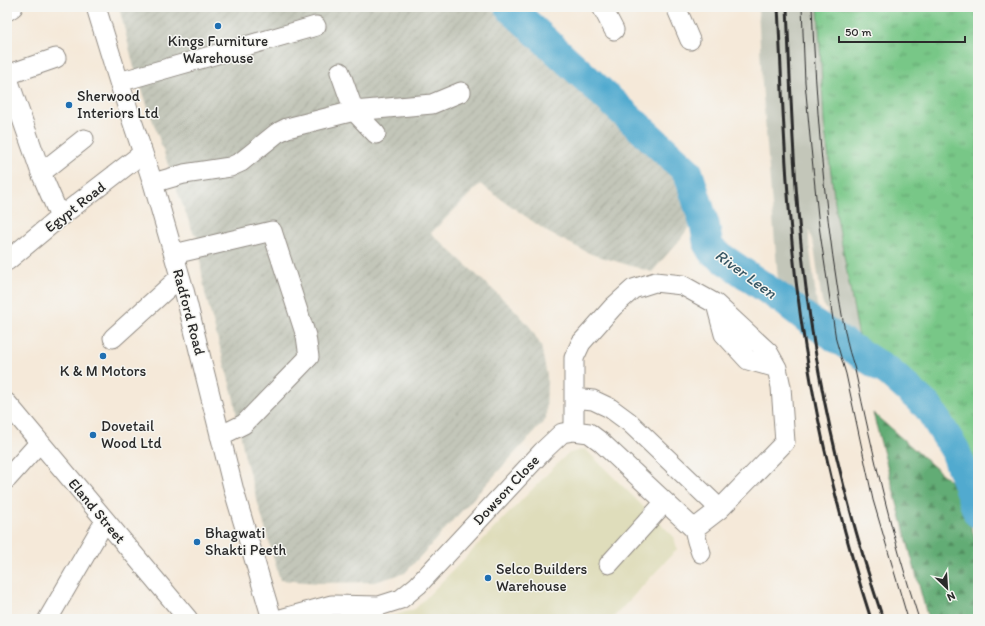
<svg xmlns="http://www.w3.org/2000/svg" width="985" height="626" font-family="Itim,sans-serif">
<style>
.built{fill:#dfddbb}
.industrial{fill:url(#industrial-furrows)}
.railway{fill:#c3c6b9}
.grass{fill:url(#grass-tufts);stroke:#527959}
.forest{fill:url(#forest-firs);stroke:#466c50}
.lines{fill:none;stroke-linecap:round;stroke-linejoin:round}
.river{stroke:#51aacf;stroke-width:30}
.minor-casing{stroke:#908a82;stroke-width:21}
.minor{stroke:#fff;stroke-width:19}
.tram{stroke:#2b2b2b;stroke-width:1}
.rail{stroke:#2b2b2b;stroke-width:3}
.poi-dot{fill:#1f6fb2;stroke:#f6f6f2;stroke-width:1.5}
.labels{text-anchor:middle;dominant-baseline:central;stroke-width:3;stroke-linejoin:round;paint-order:stroke}
.poi-label{font-size:15px;fill:#2b2b2b;stroke:#f6f6f2;text-anchor:start}
.street-label{font-size:15px;fill:#2b2b2b;stroke:#f6f6f2}
.water-label{font-size:16px;font-style:italic;fill:#385764;stroke:#f6f6f2}
</style>
<defs>
<pattern id="industrial-furrows" width="10" height="10" patternUnits="userSpaceOnUse"><rect width="10" height="10" fill="#c3c6b9"/><path d="M-1 1l2-2M0 10L10 0M9 11l2-2" fill="none" stroke="#a8aa9f"/></pattern>
<pattern id="grass-tufts" width="24" height="20" patternUnits="userSpaceOnUse"><rect width="24" height="20" fill="#78c787"/><path d="M3 7l-1-3M5 7V3M7 7l1-3M15 17l-1-3M17 17v-4M19 17l1-3" fill="none" stroke="#63a26f"/></pattern>
<pattern id="forest-firs" width="22" height="20" patternUnits="userSpaceOnUse"><rect width="22" height="20" fill="#62ac74"/><path d="M5 1l3.5 6h-7zM16 11l3.5 6h-7z" fill="#518c5f"/></pattern>
</defs>
<rect width="100%" height="100%" fill="#f6f6f2"/>
<filter id="ink" filterUnits="userSpaceOnUse"><feTurbulence type="fractalNoise" baseFrequency=".025" numOctaves="2"/><feDisplacementMap in="SourceGraphic" scale="8" xChannelSelector="R" yChannelSelector="G"/><feConvolveMatrix kernelMatrix="1 2 1 2 8 2 1 2 1" color-interpolation-filters="sRGB"/></filter>
<filter id="wash" filterUnits="userSpaceOnUse"><feTurbulence type="fractalNoise" baseFrequency=".012" numOctaves="4" result="noise"/><feDisplacementMap in="SourceGraphic" scale="16" xChannelSelector="R" yChannelSelector="G"/><feGaussianBlur stdDeviation="0.9" result="paint"/><feColorMatrix in="noise" values="0 0 0 0 0 0 0 0 0 0 0 0 0 0 0 0 0 1.4 0 .05"/><feComposite in="paint" operator="in"/></filter>
<g filter="url(#wash)">
<rect width="100%" height="100%" fill="#f5e9d9"/>
<!-- built -->
<path class="built" d="M585,449L674,537L677,549L612,619H382L415,609L567,454Z"/>
<!-- industrial -->
<path class="industrial" d="M119,7H489L687,190L695,218L682,237L652,272L591,254L549,233L480,184L431,233L516,311L530,327L541,346L547,376L546,419L405,573L374,582L319,583L280,580L245,458L233,395L205,293L200,260L204,254L200,240L193,232L178,193L134,67Z"/>
<!-- railway -->
<path class="railway" d="M758,7H818L824,122L837,218L861,350L848,348L836,340L829,330L827,310L822,302L814,246L809,230V242L819,321L779,292L762,84Z"/>
<!-- grass -->
<path class="grass" d="M818,7H978V480L965,446L952,423L942,409L925,390L866,351L860,343L837,218L824,122Z"/>
<!-- forest -->
<path class="forest" d="M873,413L957,487L978,547V619H928Z"/>
<g class="lines">
<!-- river -->
<path class="river" d="M509,7L688,172L705,226L708,244L712,251L787,303L810,321L890,373L928,407L955,450L978,513"/>
</g>
</g>
<g filter="url(#ink)">
<g class="lines">
<defs>
<path id="minor" d="M96,7L119,82L153,183L184,290L234,491L272,619
M602,7L614,30
M676,7L690,40
M7,11L13,7
M340,72L354,111L376,134
M7,75L56,58
M7,76L41,173L60,217
M119,82L316,26
M41,173L84,139
M153,183L184,174L230,167L241,162L277,133L287,128L354,111L432,104L461,92
M174,254L272,231L306,336L309,357L244,424L220,436
M7,261L60,217L143,153
M716,304L724,334L748,360L777,368
M113,338L180,277
M574,398L593,400L610,408L629,422L720,509
M7,403L188,619
M574,431V358L581,343L613,307L633,289L655,282L682,285L716,304L768,352L777,368L781,387L785,442L720,509L694,529
M7,479L40,442
M609,564L665,502
M48,619L105,521
M281,619L332,605L379,606L401,599L418,585L543,451L562,433L574,431L589,433L601,442L694,529L697,541L701,553"/>
</defs>
<!-- minor casing -->
<use href="#minor" class="minor-casing"/>
<!-- minor -->
<use href="#minor" class="minor"/>
<!-- tram -->
<path class="tram" d="M802,7L805,82L811,148L819,226L836,340L846,374L873,500L908,619
M812,7C816,102 823,197 838,291C841,309 844,328 848,346C850,355 853,362 855,370C873,454 892,537 919,619"/>
<!-- rail -->
<path class="rail" d="M778,7C782,82 784,157 791,231C802,361 831,495 871,619
M787,7C791,101 794,194 806,288C820,401 847,511 883,619"/>
</g>
</g>
<!-- markers -->
<g class="poi-dot">
<circle cx="218" cy="26" r="4"/>
<circle cx="69" cy="105" r="4"/>
<circle cx="103" cy="356" r="4"/>
<circle cx="93" cy="435" r="4"/>
<circle cx="197" cy="542" r="4"/>
<circle cx="488" cy="578" r="4"/>
</g>
<g class="labels">
<!-- poi labels -->
<g class="poi-label">
<text x="218" y="41" text-anchor="middle">Kings Furniture<tspan x="218" dy="17">Warehouse</tspan></text>
<text x="77" y="96">Sherwood<tspan x="77" dy="17">Interiors Ltd</tspan></text>
<text x="103" y="371" text-anchor="middle">K &amp; M Motors</text>
<text x="101" y="426">Dovetail<tspan x="101" dy="17">Wood Ltd</tspan></text>
<text x="205" y="533">Bhagwati<tspan x="205" dy="17">Shakti Peeth</tspan></text>
<text x="496" y="569">Selco Builders<tspan x="496" dy="17">Warehouse</tspan></text>
</g>
<!-- street labels -->
<g class="street-label">
<text transform="translate(75 207) rotate(-38)">Egypt Road</text>
<text transform="translate(189 312) rotate(75)">Radford Road</text>
<text transform="translate(506 490) rotate(-47)">Dowson Close</text>
<text transform="translate(97 511) rotate(50)">Eland Street</text>
</g>
<!-- water labels -->
<g class="water-label">
<text transform="translate(746 274) rotate(36)">River Leen</text>
</g>
</g>
<!-- margin -->
<rect width="985" height="626" fill="none" stroke="#f6f6f2" stroke-width="24"/>
<!-- north arrow -->
<g transform="translate(947 588) rotate(155)" stroke="#f6f6f2" stroke-width="3" paint-order="stroke">
<path d="M0-3L7 15L0 10L-7 15Z" fill="#2b2b2b"/>
<text y="-6" font-size="11" font-weight="bold" text-anchor="middle" fill="#2b2b2b">N</text>
</g>
<!-- scale -->
<path d="M839 36v6h126v-6" fill="none" stroke="#2b2b2b" stroke-width="2"/>
<text x="845" y="36" font-size="12" fill="#2b2b2b" stroke="#f6f6f2" stroke-width="3" paint-order="stroke">50 m</text>
</svg>
